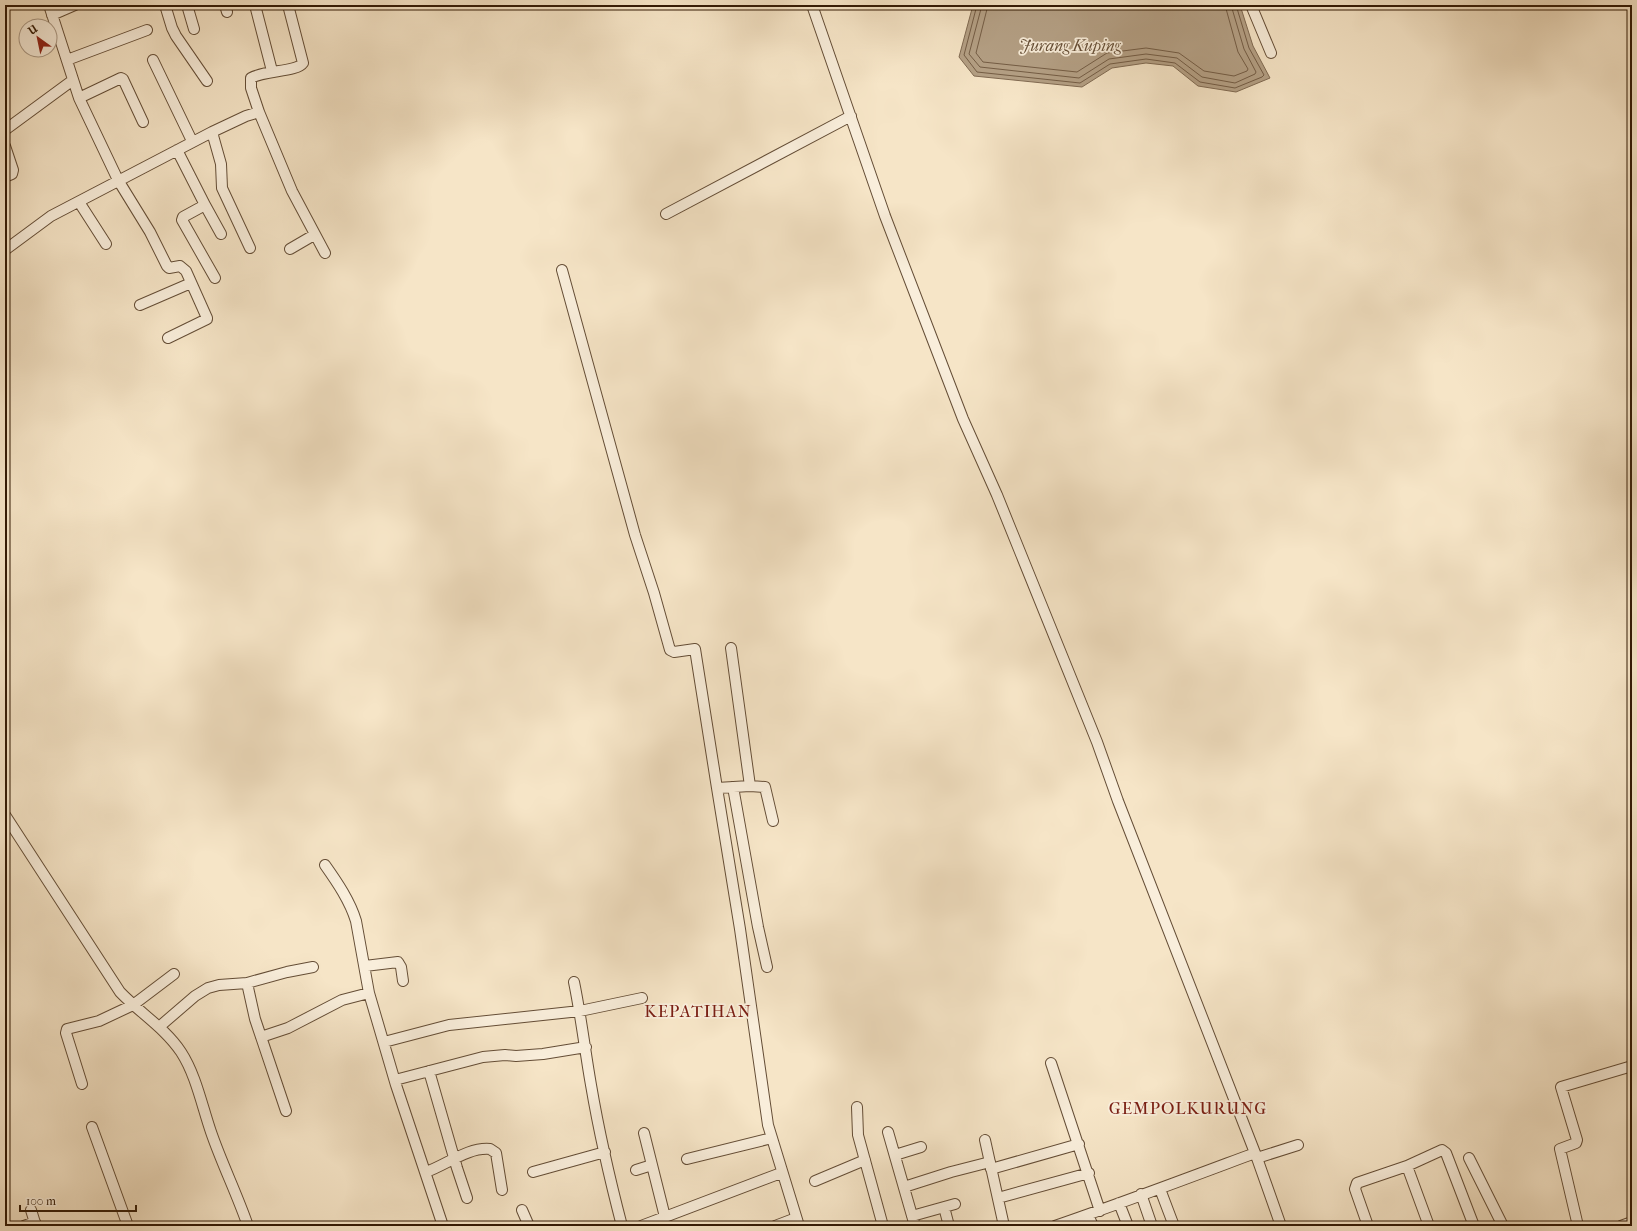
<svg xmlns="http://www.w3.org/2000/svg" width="1637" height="1231" font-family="'IM FELL French Canon',serif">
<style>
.water{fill:#b4a085;stroke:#806a52}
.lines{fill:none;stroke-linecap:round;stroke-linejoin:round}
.shore{stroke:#745d45;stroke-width:1}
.minor-casing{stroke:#644d36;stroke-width:12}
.minor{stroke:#f9eedb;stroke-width:10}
.labels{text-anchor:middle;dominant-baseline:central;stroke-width:3.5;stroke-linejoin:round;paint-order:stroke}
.water-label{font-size:16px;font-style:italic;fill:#675038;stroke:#f9eedb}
.quarter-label{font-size:17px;letter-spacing:1px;fill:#7a1f14;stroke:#f9eedb}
</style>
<rect width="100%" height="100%" fill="#f6e5c7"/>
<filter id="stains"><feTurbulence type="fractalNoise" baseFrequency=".005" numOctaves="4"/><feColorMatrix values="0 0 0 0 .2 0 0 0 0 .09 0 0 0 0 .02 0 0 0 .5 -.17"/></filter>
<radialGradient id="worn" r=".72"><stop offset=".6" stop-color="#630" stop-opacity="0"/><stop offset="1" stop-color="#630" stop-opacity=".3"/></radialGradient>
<!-- water -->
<path class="water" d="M973,5H1240L1253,46L1270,78L1236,92L1198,86L1173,66L1146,63L1112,68L1082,87L974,76L959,57Z"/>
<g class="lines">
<!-- shore -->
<path class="shore" d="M977,5L964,55L977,72L1080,83L1110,64L1146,59L1175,63L1200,82L1235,88L1262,77L1264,75L1249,48L1236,5
M982,5L969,54L980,67L1079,78L1109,59L1146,54L1177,58L1202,77L1235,83L1255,74L1256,72L1244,49L1231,5
M988,5L976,53L983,62L1077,72L1107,53L1146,48L1179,53L1204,71L1234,76L1247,71L1248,69L1238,52L1225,5"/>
<defs>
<path id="minor" d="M49,5L79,98L118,180L150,232L167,266L169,268L180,266L186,271L207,318V319L168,338
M165,5L172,28L176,36L207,81
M187,5L194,29
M225,5L227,12
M255,5L272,71
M812,5L885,216L925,320L963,419L997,495L1097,742L1118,801L1257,1158L1281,1226
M1251,5L1271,53
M52,15L75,5
M67,60L147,30
M153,60L192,141
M79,98L121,78L123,79L143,122
M259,112L251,88V78C265,70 297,72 303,63L288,5
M5,130L73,80
M212,132L221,164L222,188L250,248
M5,146L13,170L12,174L5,177
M177,150L205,205L183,217L182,220L215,278
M79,202L106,244
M205,205L221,234
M666,214L851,116
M290,249L314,235
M5,250L51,216L212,132L246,116L259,112L292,191L325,253
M562,270L635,535L654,593L670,650L674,652L695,649L717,788
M140,305L191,283
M731,648L750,786L717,788L740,929L768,1125L799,1226
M750,786L765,787L773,821
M733,787L758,927L767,967
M5,815L120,992C140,1013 165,1028 181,1052C196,1075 202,1106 211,1132C222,1164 237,1194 248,1226
M325,865C337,882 350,901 356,921L369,993L396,1085L443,1226
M365,966L398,962L401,967L403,981
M574,982C581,1016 585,1051 591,1085C599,1132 610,1180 622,1226
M247,983L255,1019L286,1111
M159,1027L195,996L208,988L219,985L247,983L287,972L313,967
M261,1037L288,1028L342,1000L369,993
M384,1042L449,1025L580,1011L642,998
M1051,1063L1100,1211
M429,1071L457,1168L467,1198
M395,1080L483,1057L505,1055L516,1056L543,1054L586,1047
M82,1084L66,1033L67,1029L99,1021L133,1005L174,974
M857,1107L858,1135L883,1226
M92,1127L128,1226
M888,1132L915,1226
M644,1133L665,1217
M985,1140L1004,1226
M895,1155L921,1147
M1257,1158L1298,1145
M1469,1158L1503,1226
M687,1159L772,1138
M1407,1166L1429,1226
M991,1169L1079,1144
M636,1170L652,1165
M426,1172C446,1165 468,1147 490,1149L496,1153L502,1190
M533,1172L605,1152
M815,1181L865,1160
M904,1187L951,1172L990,1162
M1160,1189L1174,1226
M1141,1194L1152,1226
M998,1198L1089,1173
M1119,1203L1128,1226
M944,1207L949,1226
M31,1210L36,1226
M522,1210L529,1226
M1088,1215L1093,1226
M912,1216L955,1204
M24,1226L35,1222
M641,1226L781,1173
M775,1226L796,1218
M1055,1226C1122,1203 1188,1178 1255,1153
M1368,1226L1355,1189L1357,1183L1407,1166L1442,1150L1446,1153L1474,1226
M1578,1226L1560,1149L1576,1143L1577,1140L1561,1087L1632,1066
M1621,1226L1632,1222"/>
</defs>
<!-- minor casing -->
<use href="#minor" class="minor-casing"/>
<!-- minor -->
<use href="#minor" class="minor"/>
</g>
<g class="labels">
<!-- water labels -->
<g class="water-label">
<text x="1070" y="45">Jurang Kuping</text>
</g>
<!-- quarter labels -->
<g class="quarter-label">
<text x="698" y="1011">KEPATIHAN</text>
<text x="1188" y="1108">GEMPOLKURUNG</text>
</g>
</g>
<!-- margin -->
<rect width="1637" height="1231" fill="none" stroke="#f6e5c7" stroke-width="20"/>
<rect x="6" y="6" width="1625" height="1219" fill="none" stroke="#331a05" stroke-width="2"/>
<rect x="10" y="10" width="1617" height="1211" fill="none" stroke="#331a05"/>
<!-- north arrow -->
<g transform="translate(38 38) rotate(327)"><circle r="19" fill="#f9eedb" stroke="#aa9985"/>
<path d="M0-3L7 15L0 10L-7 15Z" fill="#8f2418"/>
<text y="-6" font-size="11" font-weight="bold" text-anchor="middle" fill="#331a05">U</text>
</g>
<!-- scale -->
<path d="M20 1205v6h116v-6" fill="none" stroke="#331a05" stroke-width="2"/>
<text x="26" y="1205" font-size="12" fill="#331a05" stroke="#f9eedb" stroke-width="3" paint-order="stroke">100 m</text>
<rect width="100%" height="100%" filter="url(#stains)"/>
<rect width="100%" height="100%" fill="url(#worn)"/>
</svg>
